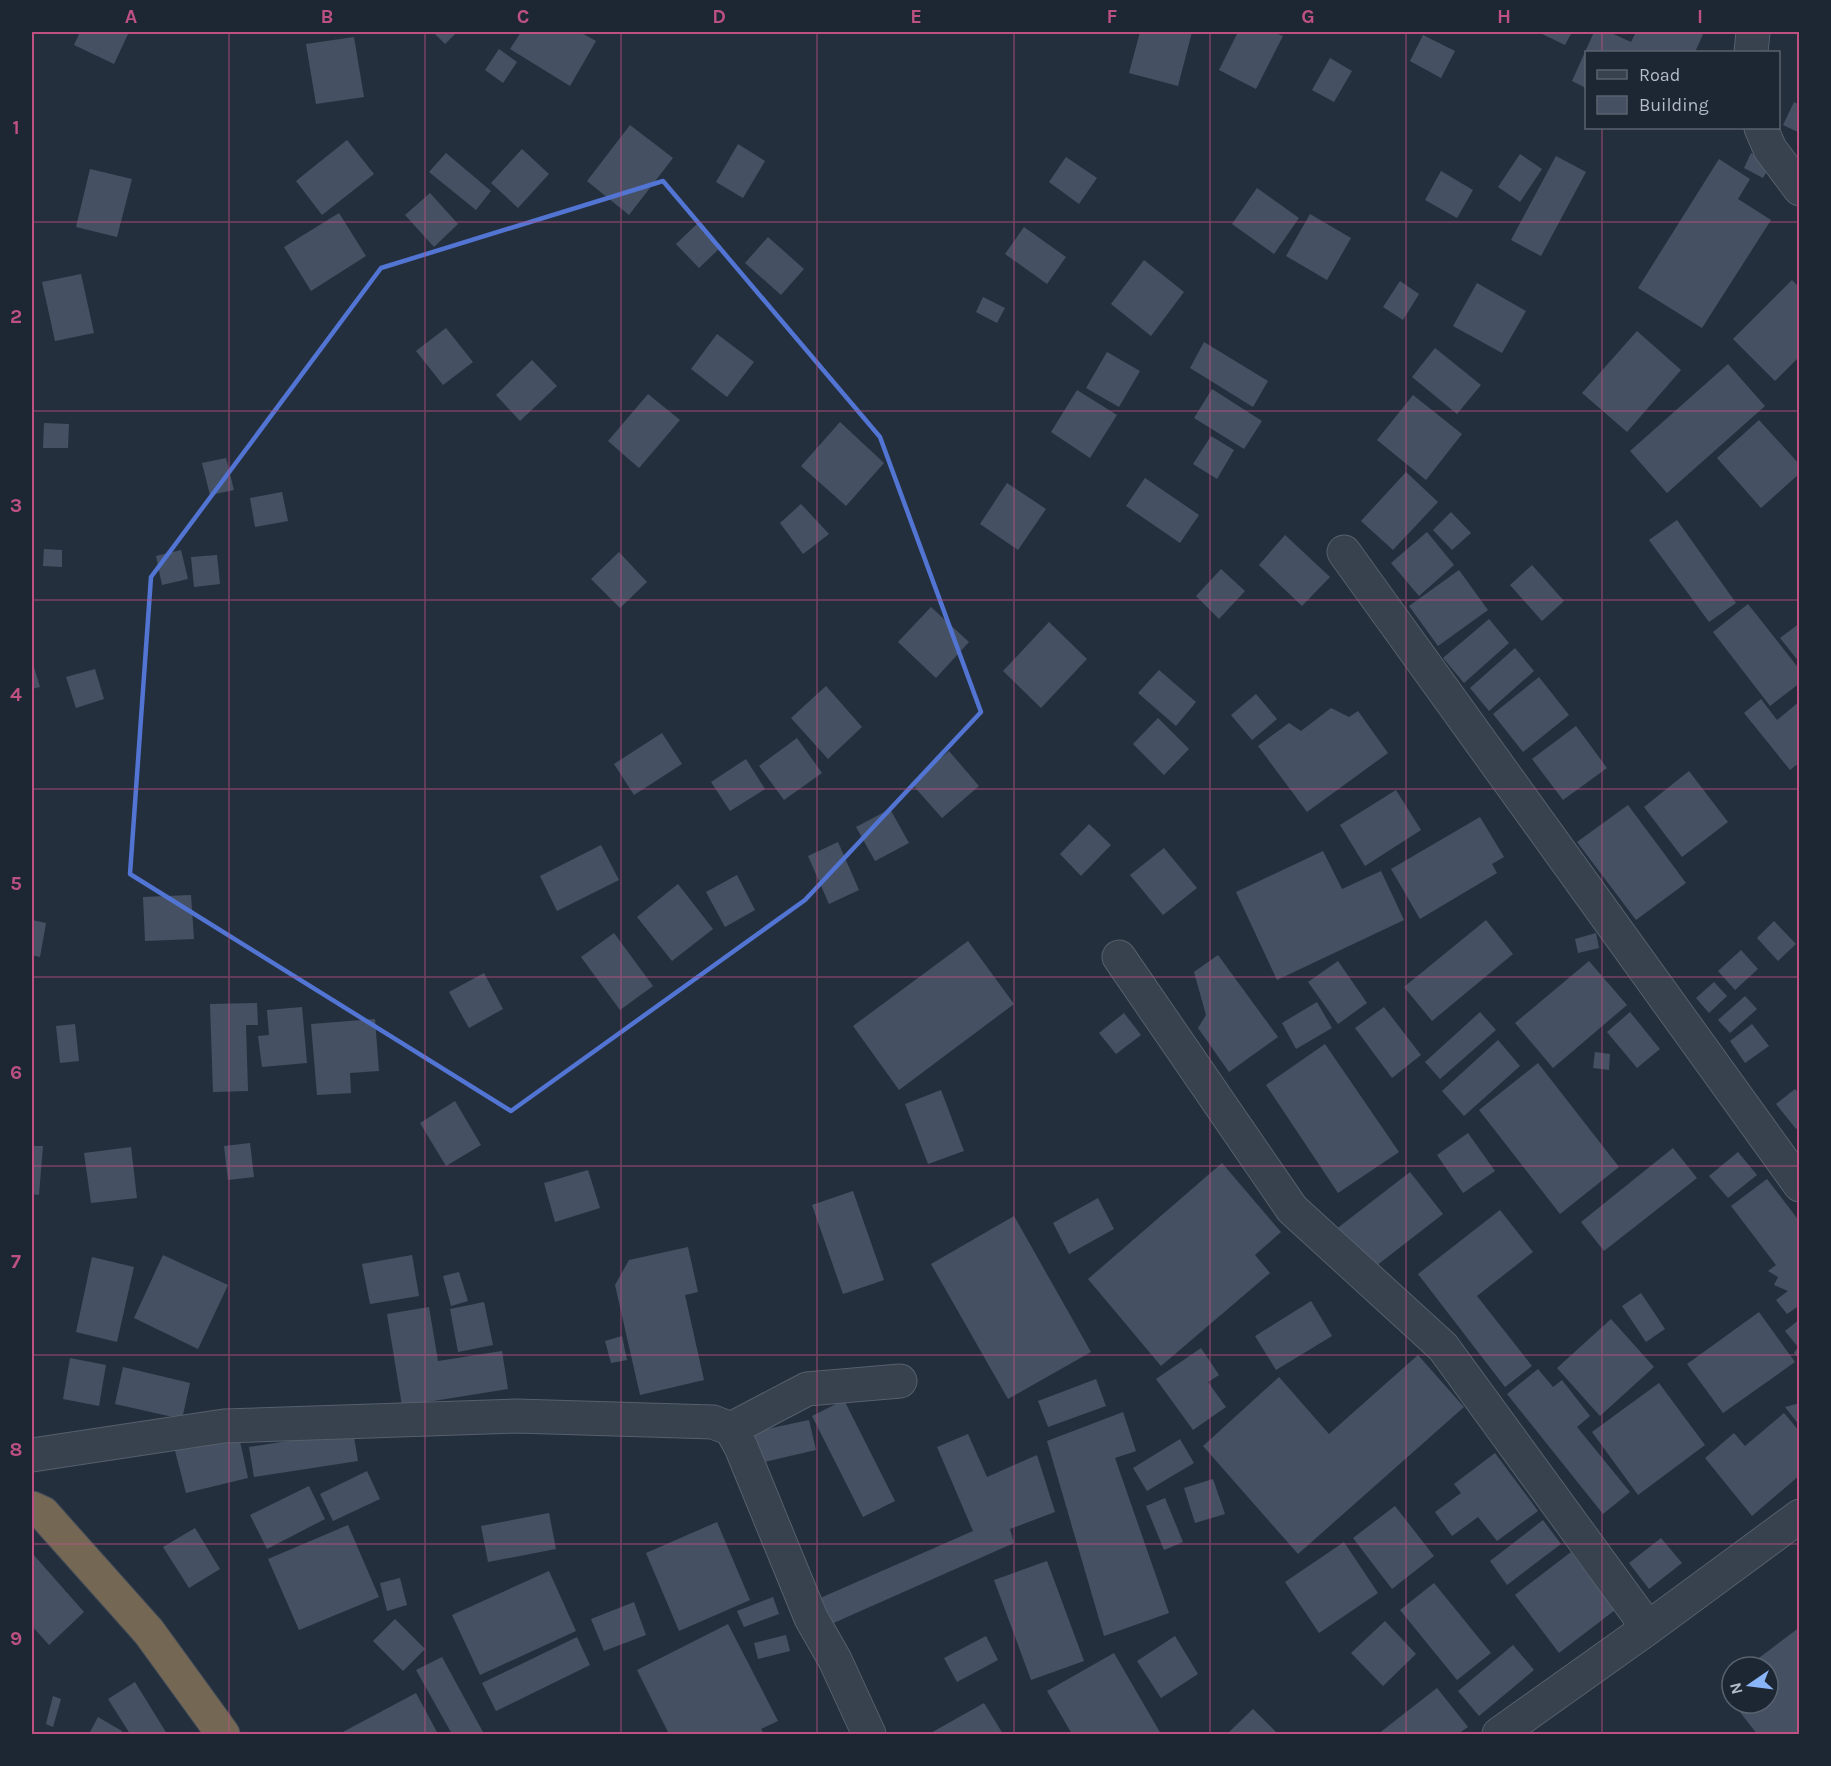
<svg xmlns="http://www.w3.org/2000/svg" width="1831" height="1766" font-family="Karla,sans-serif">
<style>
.building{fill:#455162}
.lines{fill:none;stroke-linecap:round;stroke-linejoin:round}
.minor-casing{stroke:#565f6c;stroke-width:35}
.highway-casing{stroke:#434c59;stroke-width:35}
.minor{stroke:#38414e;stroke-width:33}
.highway{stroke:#746855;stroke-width:33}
.marked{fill:none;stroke:#5274d3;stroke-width:4.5;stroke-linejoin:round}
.grid{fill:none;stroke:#bd5182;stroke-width:1.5;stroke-opacity:0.55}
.neatline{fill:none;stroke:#bd5182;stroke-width:2}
.grid-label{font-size:20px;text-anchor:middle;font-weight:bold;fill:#bd5182}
</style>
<rect width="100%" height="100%" fill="#242f3e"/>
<!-- building -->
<path class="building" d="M80,32H129L114,64L74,45Z
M433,32H457L445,44Z
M521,32H580L596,41L570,86L510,49Z
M1140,32H1192L1178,86L1129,73Z
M1238,32H1273L1283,36L1256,89L1219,70Z
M1538,32H1572L1565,45Z
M1594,32H1609L1631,42L1636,32H1704L1695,52H1586V88L1572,81Z
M1423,35L1455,51L1441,78L1410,61Z
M354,37L364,97L316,104L306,44Z
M499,49L517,62L503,83L485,70Z
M1330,58L1352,71L1334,102L1312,90Z
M1794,102L1800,105V133L1783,125Z
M630,125L673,158L629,215L587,181Z
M347,140L374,174L322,215L296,181Z
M738,144L765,161L743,198L716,182Z
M522,149L549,174L518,208L491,183Z
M446,153L491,191L476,210L429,172Z
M1751,153L1771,164L1763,178L1744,168Z
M1520,154L1542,169L1520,202L1498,187Z
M1556,156L1586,172L1541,256L1511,240Z
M1066,157L1097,178L1079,204L1049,182Z
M1719,159L1750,179L1738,199L1771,220L1702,328L1638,288Z
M90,169L132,179L117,237L76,227Z
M1441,171L1473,190L1457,218L1425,200Z
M1257,188L1299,218L1274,254L1232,224Z
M430,193L458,224L434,247L405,215Z
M339,213L366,256L311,291L284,247Z
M1310,214L1351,238L1327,280L1286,256Z
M698,223L721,247L699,268L676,244Z
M1024,227L1066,257L1047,284L1005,254Z
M768,237L804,269L781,295L745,263Z
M1144,260L1184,292L1151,336L1111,304Z
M81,274L94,333L55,341L42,282Z
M1792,280L1800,288V356L1775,381L1733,339Z
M1400,281L1419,294L1403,320L1383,307Z
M1477,283L1526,311L1502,353L1453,326Z
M983,297L1005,308L997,323L976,312Z
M446,328L473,362L443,385L416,351Z
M1637,331L1681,370L1627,432L1582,393Z
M717,334L754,362L727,397L691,369Z
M1204,342L1268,381L1253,407L1190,368Z
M1435,348L1481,385L1457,414L1412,377Z
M1107,352L1140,371L1119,407L1086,388Z
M532,360L557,386L520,421L496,395Z
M1728,364L1765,406L1667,493L1630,451Z
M1212,389L1262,421L1244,449L1194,418Z
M1077,390L1117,415L1090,458L1051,432Z
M648,394L680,420L639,468L608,441Z
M1413,395L1462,434L1426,480L1377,440Z
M1759,420L1800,465V473L1761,508L1717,458Z
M840,422L884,463L846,506L801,466Z
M44,423L69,424L68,448H43Z
M1211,436L1234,450L1217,479L1193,464Z
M226,458L234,490L210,495L202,463Z
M1406,472L1438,502L1393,550L1361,521Z
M1145,478L1199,515L1180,543L1126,506Z
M1007,483L1046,509L1018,550L980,524Z
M282,492L288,521L255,527L250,498Z
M801,504L829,534L803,554L780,523Z
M1451,512L1471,533L1452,550L1433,530Z
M1677,520L1736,603L1709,622L1649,540Z
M1427,532L1454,565L1419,596L1391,563Z
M1285,535L1330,577L1302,606L1259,565Z
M44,549L62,550V567L43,566Z
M181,550L188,579L162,585L156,556Z
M619,552L647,582L620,608L591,579Z
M217,555L220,584L194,587L191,557Z
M1532,565L1564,601L1542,621L1510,585Z
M1221,569L1245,591L1219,619L1196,596Z
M1459,570L1488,610L1438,646L1409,606Z
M1748,604L1800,670V683L1770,706L1713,632Z
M931,607L969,642L936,678L898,642Z
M1489,619L1509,643L1464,683L1443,658Z
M1049,622L1087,659L1041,708L1003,671Z
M1800,623V663L1780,638Z
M1515,648L1534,671L1489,711L1470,688Z
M32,660L40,687L32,689Z
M95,669L104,699L76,708L66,677Z
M1159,670L1196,702L1176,726L1138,693Z
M1539,677L1569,715L1523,752L1493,714Z
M826,686L862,727L828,759L791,718Z
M1256,694L1277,719L1252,740L1231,715Z
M1761,699L1777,720L1800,701V762L1790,770L1744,713Z
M1331,708L1349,717L1358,711L1388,753L1307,812L1258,746L1289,723L1301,731Z
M1158,718L1189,749L1164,775L1133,744Z
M1576,726L1607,768L1563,800L1532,759Z
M662,733L682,764L634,795L614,764Z
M797,738L822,773L784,800L759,766Z
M949,751L979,786L942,818L911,783Z
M746,759L765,789L730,811L711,782Z
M1689,771L1728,822L1682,857L1644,807Z
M1396,790L1421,830L1365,866L1340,825Z
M1628,805L1686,883L1636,920L1577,842Z
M890,809L909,843L875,861L856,827Z
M1480,817L1504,857L1492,864L1497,873L1420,919L1391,869Z
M1089,824L1111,845L1081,876L1060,854Z
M838,842L859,890L829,904L808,856Z
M601,845L619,880L557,911L540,876Z
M1164,848L1197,888L1163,915L1130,875Z
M1323,851L1342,889L1381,871L1404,920L1277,980L1236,892Z
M737,875L755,910L725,927L706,892Z
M678,884L713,929L672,961L637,917Z
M191,895L194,939L145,941L143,897Z
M32,920L46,923L40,957L32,955Z
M1486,920L1513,954L1432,1021L1404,987Z
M1774,921L1796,944L1778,961L1757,938Z
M614,933L653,986L620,1010L581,957Z
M1596,933L1599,948L1578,953L1575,939Z
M968,941L1014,1004L899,1090L853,1026Z
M1741,950L1758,969L1735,990L1718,971Z
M1218,955L1278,1037L1229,1072L1198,1028L1206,1015L1194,972Z
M1338,961L1367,1003L1338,1024L1308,982Z
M1589,961L1627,1005L1553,1068L1515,1023Z
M484,973L503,1009L469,1028L449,992Z
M1714,982L1727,996L1709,1013L1696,998Z
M1745,996L1757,1009L1730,1033L1718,1020Z
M1317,1002L1332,1028L1296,1049L1282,1023Z
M257,1003L258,1025H246L248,1091L213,1092L210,1004Z
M302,1007L307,1063L262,1067L258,1036L269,1035L267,1010Z
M1384,1007L1421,1055L1392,1078L1355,1028Z
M1480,1012L1496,1030L1440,1079L1425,1062Z
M1630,1012L1660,1049L1637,1068L1607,1032Z
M1124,1013L1141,1035L1116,1054L1099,1033Z
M375,1019L379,1071L350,1073L351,1093L317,1095L311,1024Z
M75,1024L79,1061L60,1063L56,1026Z
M1752,1024L1769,1046L1745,1063L1730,1041Z
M1498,1040L1520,1066L1464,1116L1442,1091Z
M1325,1044L1399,1152L1338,1193L1266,1085Z
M1595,1052L1610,1054L1609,1070L1593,1068Z
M1538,1063L1619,1167L1560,1214L1479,1110Z
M1795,1089L1800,1094V1126L1796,1129L1776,1104Z
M941,1090L964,1151L928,1164L905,1104Z
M455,1101L481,1145L446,1166L420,1123Z
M1468,1133L1495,1171L1463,1193L1437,1155Z
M250,1143L254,1177L228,1180L224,1146Z
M32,1146H43L39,1195L32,1194Z
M131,1147L137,1198L91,1203L84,1153Z
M1673,1148L1697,1178L1604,1251L1581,1222Z
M1738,1152L1757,1175L1728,1198L1709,1176Z
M1222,1163L1281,1232L1255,1255L1270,1273L1161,1366L1088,1279Z
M588,1170L600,1208L555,1222L544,1183Z
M1410,1172L1443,1214L1367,1273L1335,1230Z
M1767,1179L1800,1222V1305L1787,1314L1776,1300L1788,1291L1774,1285L1778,1277L1768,1271L1776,1265L1731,1206Z
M853,1191L884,1280L843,1294L812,1205Z
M1098,1198L1114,1229L1069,1254L1053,1223Z
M1500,1210L1533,1252L1477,1296L1532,1366L1505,1387L1418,1274Z
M1014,1216L1091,1352L1008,1399L931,1264Z
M688,1247L698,1292L685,1295L704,1380L640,1395L615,1285L629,1260Z
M163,1255L228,1285L198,1349L134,1318Z
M412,1255L419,1296L370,1304L362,1264Z
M92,1257L134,1267L117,1342L76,1332Z
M459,1272L468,1301L451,1306L443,1276Z
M1641,1293L1665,1329L1646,1342L1622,1306Z
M1311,1301L1332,1336L1276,1370L1255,1336Z
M484,1302L493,1345L458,1352L450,1309Z
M429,1307L438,1361L502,1351L508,1389L402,1406L387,1314Z
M1759,1312L1795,1362L1723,1413L1687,1364Z
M1611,1319L1654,1367L1600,1416L1557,1368Z
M1800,1319V1360L1794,1353L1798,1347L1785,1331Z
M622,1336L627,1360L611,1363L605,1341Z
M1201,1348L1219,1375L1208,1382L1226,1407L1193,1430L1156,1379Z
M1418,1355L1464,1407L1298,1554L1203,1446L1279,1377L1329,1434Z
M70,1358L106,1365L99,1406L63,1399Z
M123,1367L190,1383L182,1419L115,1404Z
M1538,1369L1553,1387L1562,1380L1590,1416L1577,1427L1630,1492L1603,1514L1507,1394Z
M1096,1379L1106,1406L1048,1427L1038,1401Z
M1659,1383L1705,1445L1638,1495L1592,1432Z
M844,1400L895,1501L863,1517L812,1416Z
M1800,1403V1426L1785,1407Z
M1123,1412L1136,1451L1115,1458L1169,1613L1104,1636L1047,1441Z
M1784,1413L1800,1432V1475L1752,1516L1705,1458L1734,1433L1745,1446Z
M809,1420L816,1450L760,1463L753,1432Z
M353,1431L358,1461L254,1477L249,1447Z
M238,1432L248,1478L186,1493L174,1447Z
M968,1434L987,1477L1037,1455L1055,1512L1010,1529L1014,1543L829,1625L818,1599L973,1531L937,1447Z
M1180,1439L1194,1463L1147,1491L1133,1468Z
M1495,1453L1538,1511L1497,1541L1478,1517L1452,1536L1435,1512L1461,1493L1454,1484Z
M367,1471L380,1499L333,1521L320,1494Z
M1213,1479L1225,1514L1195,1523L1184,1488Z
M309,1486L325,1519L267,1549L250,1515Z
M1165,1498L1183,1542L1164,1550L1146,1506Z
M1395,1506L1434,1556L1392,1589L1353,1538Z
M549,1513L556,1549L488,1562L481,1526Z
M1543,1520L1561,1544L1507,1585L1490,1561Z
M717,1522L750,1600L679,1631L646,1553Z
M348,1525L379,1597L299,1630L268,1559Z
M195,1528L220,1569L189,1588L163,1547Z
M1661,1538L1682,1563L1649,1589L1629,1563Z
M1344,1542L1378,1593L1319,1633L1285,1582Z
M1571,1552L1615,1610L1559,1653L1515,1595Z
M32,1553L84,1612L49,1645L32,1626Z
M1047,1561L1084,1661L1031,1680L994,1580Z
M549,1571L576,1631L480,1675L452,1615Z
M400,1578L407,1605L387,1611L380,1583Z
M1434,1583L1491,1653L1457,1680L1400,1610Z
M773,1597L779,1614L744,1627L737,1611Z
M634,1602L646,1635L604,1651L591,1619Z
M395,1619L425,1649L403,1671L373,1641Z
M1385,1621L1416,1654L1383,1686L1351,1653Z
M728,1624L778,1721L761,1729L764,1734H669L637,1670Z
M1800,1627V1734H1757L1733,1703H1768V1667H1747Z
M786,1635L790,1651L758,1659L754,1643Z
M986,1636L998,1660L957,1682L944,1658Z
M1175,1636L1198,1674L1161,1698L1137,1661Z
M577,1637L590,1665L496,1711L482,1683Z
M1513,1645L1534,1670L1479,1716L1458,1691Z
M1114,1653L1161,1734H1072L1047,1691Z
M442,1657L484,1734H452L416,1670Z
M1732,1679V1702L1721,1687Z
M135,1682L167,1734H130L108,1699Z
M1437,1688L1468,1727L1458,1734H1378Z
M416,1693L438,1734H342L341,1733Z
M53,1696L61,1699L53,1727L46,1724Z
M984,1703L1003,1734H929Z
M1253,1709L1278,1734H1227Z
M98,1717L122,1731L121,1734H89Z"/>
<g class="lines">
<defs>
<path id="minor" d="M1751,52L1753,32
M1761,128L1770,149L1800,189
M1344,552L1800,1185
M1119,957L1292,1209L1443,1347L1648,1628
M731,1429L807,1389L900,1381
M32,1455L224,1426L517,1416L713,1422L731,1429L741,1447L811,1618L835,1660L869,1734
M1499,1734L1648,1628L1800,1516"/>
<path id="highway" d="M32,1508L43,1513L149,1632L223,1734"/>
</defs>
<!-- minor casing -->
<use href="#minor" class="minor-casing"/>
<!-- highway casing -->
<use href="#highway" class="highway-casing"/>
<!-- minor -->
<use href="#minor" class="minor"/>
<!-- highway -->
<use href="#highway" class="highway"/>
</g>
<!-- marked area -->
<path class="marked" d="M663,181L880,437L981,712L805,900L511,1111L130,874L151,577L381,268Z"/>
<!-- grid -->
<path class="grid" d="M229,32V1734M425,32V1734M621,32V1734M817,32V1734M1014,32V1734M1210,32V1734M1406,32V1734M1602,32V52M1602,128V1734M32,222H1800M32,411H1800M32,600H1800M32,789H1800M32,977H1800M32,1166H1800M32,1355H1800M32,1544H1800"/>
<!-- border -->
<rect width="1831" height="1766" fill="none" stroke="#1d2633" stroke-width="66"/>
<!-- legend -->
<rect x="1585" y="51" width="195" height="78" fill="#1d2633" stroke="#59626f" stroke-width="1.5"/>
<rect x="1597" y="70" width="30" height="9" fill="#38414e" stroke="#59626f" stroke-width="1.5"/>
<text x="1639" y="81" font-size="18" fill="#b4bcc9">Road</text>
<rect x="1597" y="96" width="30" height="18" fill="#455162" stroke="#59626f" stroke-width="1.5"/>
<text x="1639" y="111" font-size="18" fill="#b4bcc9">Building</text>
<!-- north arrow -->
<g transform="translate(1750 1685) rotate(256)"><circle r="28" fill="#1d2633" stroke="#59626f" stroke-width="1.5"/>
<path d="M0-4.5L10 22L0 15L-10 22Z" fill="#8ab4f8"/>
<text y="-9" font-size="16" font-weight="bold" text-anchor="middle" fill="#b4bcc9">N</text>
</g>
<rect x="33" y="33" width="1765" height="1700" class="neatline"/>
<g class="grid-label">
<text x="131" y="23">A</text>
<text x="327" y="23">B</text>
<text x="523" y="23">C</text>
<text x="719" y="23">D</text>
<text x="916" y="23">E</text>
<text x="1112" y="23">F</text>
<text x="1308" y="23">G</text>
<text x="1504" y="23">H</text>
<text x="1700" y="23">I</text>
<text x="16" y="134">1</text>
<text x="16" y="323">2</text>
<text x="16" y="512">3</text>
<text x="16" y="701">4</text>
<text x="16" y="890">5</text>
<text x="16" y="1079">6</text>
<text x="16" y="1268">7</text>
<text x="16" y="1456">8</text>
<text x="16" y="1645">9</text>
</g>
</svg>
